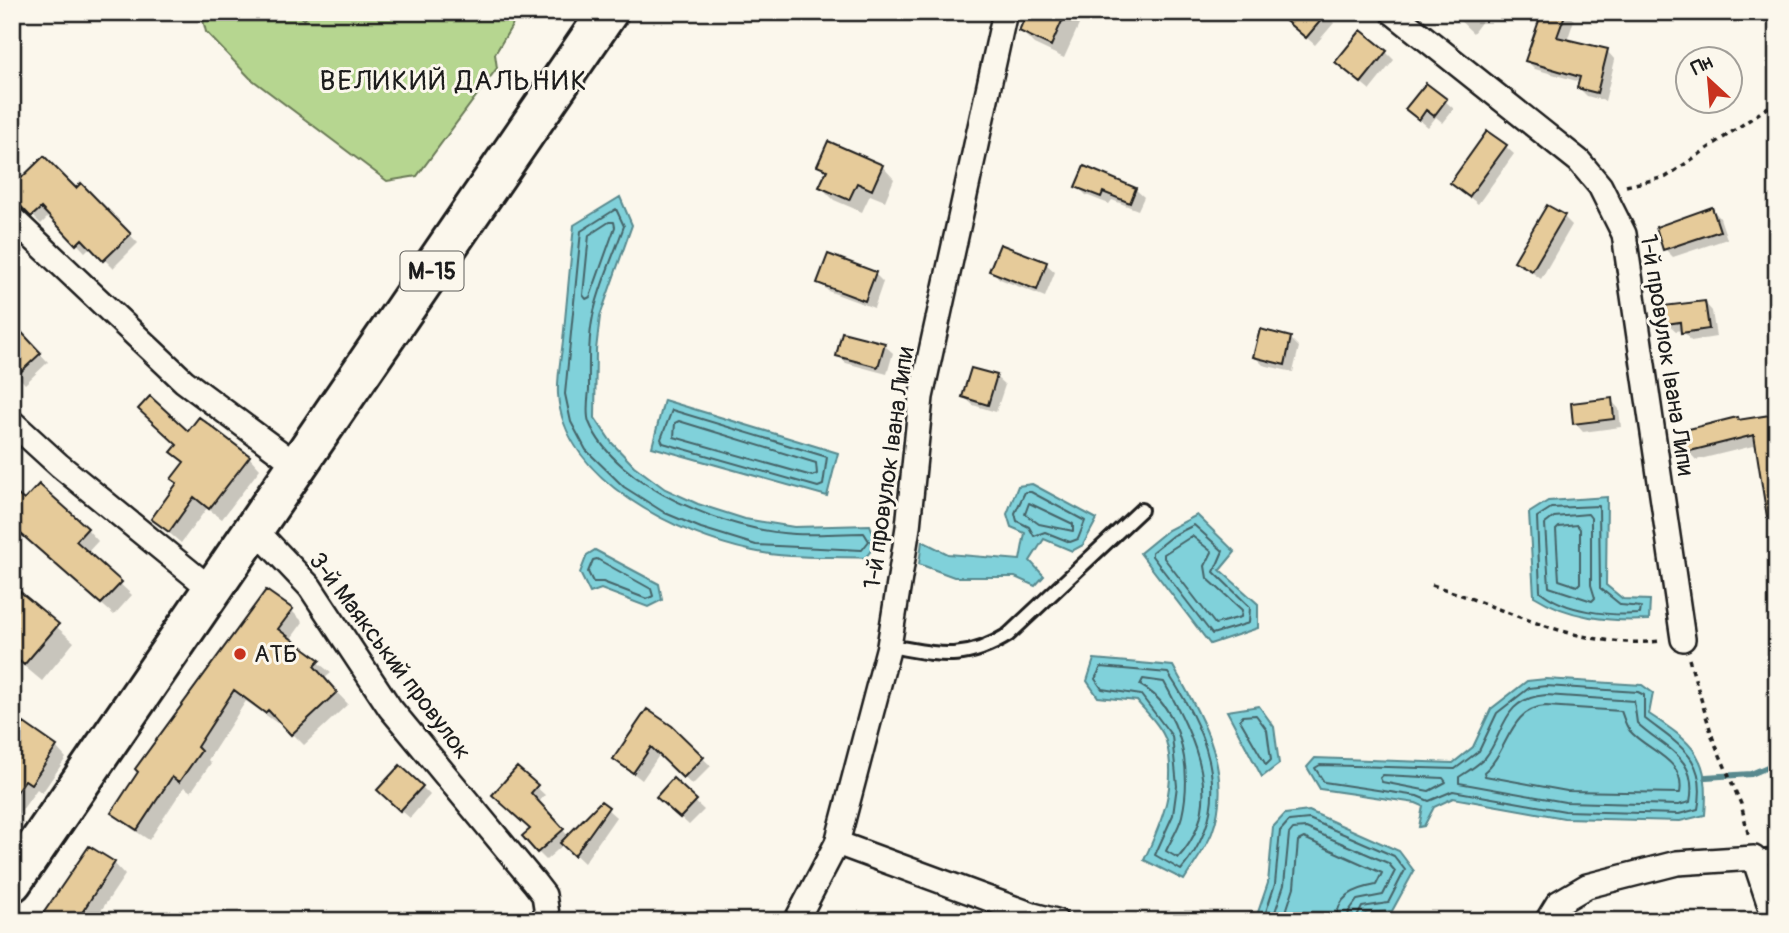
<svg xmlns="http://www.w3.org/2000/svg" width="1789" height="933" font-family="Pangolin,sans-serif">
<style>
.green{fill:#b6d690;stroke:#697956;stroke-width:2}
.water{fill:#80d1da;stroke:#58898e;stroke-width:2}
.shadow{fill:#0003}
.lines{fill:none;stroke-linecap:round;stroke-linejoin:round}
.shore{stroke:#446468;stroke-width:2}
.stream{stroke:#58898e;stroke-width:6}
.building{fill:#e6cb9a;stroke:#1c1c1c;stroke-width:2}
.service-casing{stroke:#1c1c1c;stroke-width:18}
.minor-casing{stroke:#1c1c1c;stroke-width:28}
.trunk-casing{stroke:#1c1c1c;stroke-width:44}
.path{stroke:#1c1c1c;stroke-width:3.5;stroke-dasharray:5 5;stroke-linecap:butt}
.service{stroke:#fbf7ec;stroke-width:12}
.minor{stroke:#fbf7ec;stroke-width:23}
.trunk{stroke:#fbf7ec;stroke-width:38}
.poi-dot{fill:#c8321e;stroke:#fbf7ec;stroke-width:2.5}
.labels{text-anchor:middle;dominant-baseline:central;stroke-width:6;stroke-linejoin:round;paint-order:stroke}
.shield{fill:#fbf7ec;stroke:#5f5e5a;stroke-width:2}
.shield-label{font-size:23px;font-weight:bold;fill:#1c1c1c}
.street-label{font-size:24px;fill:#1c1c1c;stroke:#fbf7ec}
.poi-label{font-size:24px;fill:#1c1c1c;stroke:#fbf7ec;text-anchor:start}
.quarter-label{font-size:28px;letter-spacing:2px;fill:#1c1c1c;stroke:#fbf7ec}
</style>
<rect width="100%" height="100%" fill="#fbf7ec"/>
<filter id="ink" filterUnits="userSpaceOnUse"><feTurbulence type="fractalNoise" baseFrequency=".0143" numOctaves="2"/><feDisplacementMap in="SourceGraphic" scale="14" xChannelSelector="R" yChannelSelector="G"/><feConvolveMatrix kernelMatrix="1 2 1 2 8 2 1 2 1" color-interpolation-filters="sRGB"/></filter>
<g filter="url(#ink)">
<!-- green -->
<path class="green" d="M201,12H298L304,20L310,12H520L495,54L497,68L417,176L387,181L250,78L206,32Z"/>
<!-- water -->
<path class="water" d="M620,197L632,225L600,316L596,350L595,418L612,443L634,466L665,489L698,504L745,519L794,527L870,525L877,543L865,558C829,556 788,559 753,551C680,536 563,481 558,394C557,377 561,358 563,341C567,302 570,264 574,225Z
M664,400L838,453L827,496L652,447Z
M1032,484L1097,519L1083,545L1072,551L1044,539L1030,561L1044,576L1035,586L1015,577H954L919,564L922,541L948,554L1020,560L1025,533L1011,527L1007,514L1018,486Z
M1607,497L1606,585L1623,599L1650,600L1649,620C1609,622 1569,618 1534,596L1529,513L1548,501Z
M1197,515L1235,552L1220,570L1258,604V628L1210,644L1140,553L1168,530Z
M595,550L659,584L662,600L648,607L601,589L590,593L580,573L587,555Z
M1094,659L1173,666C1202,718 1235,772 1212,833C1206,849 1193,865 1184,880L1144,860C1162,822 1178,784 1166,741C1162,727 1146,712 1137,701L1098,697L1087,681Z
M1546,679L1642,685L1653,693L1649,714C1695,744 1710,757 1705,815L1680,821L1564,818L1453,798L1434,807L1424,826L1419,827L1423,806L1416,803L1320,789L1307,767L1315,758L1453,763L1473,747L1491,709L1527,681Z
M1259,706L1274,727L1279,764L1262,777L1227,711Z
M1309,811L1399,851L1414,871L1392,911L1366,913L1361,921H1255L1268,883L1273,827L1285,814Z"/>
<!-- shadow -->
<path class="shadow" d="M1029,12H1101L1097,22L1083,16L1064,58L1034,44L1021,31Z
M1323,12L1334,23L1315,45L1293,26Z
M1451,12H1489L1473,33Z
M1565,12L1574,20L1567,41L1607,51L1615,60L1605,101L1587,96L1579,88L1580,82L1535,69L1527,61Z
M1386,52L1394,60L1370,90L1346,70Z
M1427,85L1454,109L1443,123L1436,117L1428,127L1416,117Z
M1505,146L1514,154L1478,204L1452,183Z
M819,165L882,166L894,179L885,201L870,195L862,212L834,200L821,187L827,173Z
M81,185L138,243L113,268L91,246L85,252L50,215L41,224L12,195L76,190Z
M1077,186L1135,189L1144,197L1138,210L1112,200L1109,204L1086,195Z
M1712,209L1720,218L1727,239L1673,257L1665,249Z
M1564,217L1572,225L1541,279L1516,261Z
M1001,246L1046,264L1055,272L1045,297L1000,279L991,270Z
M875,274L883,282L874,308L828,291L819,282Z
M1704,302L1712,311L1716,337L1691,341L1683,330L1676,331L1667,323Z
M15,327L48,362L25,384L12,370Z
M1290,338L1299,347L1293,372L1263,365L1255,357Z
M884,345L893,353L887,374L846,363L838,355Z
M996,377L1005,385L996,412L973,405L964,397Z
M1611,400L1619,409L1621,427L1583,432L1575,423Z
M1769,417L1777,425V501L1757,445L1696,460L1688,451L1739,422Z
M174,452L249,457L260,469L222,519L207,508L181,543L153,519L178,484L185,464Z
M24,503L87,529L98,541L87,553L132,595L114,615L12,525Z
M12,588L74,642L42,681L12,656Z
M291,610L303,622L290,640L331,673L324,679L348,704L304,745L280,721L277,723L246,701L208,760L211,763L191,792L184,787L149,840L125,824L114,812Z
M12,721L56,747L66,758L42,793L37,789L12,824Z
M671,728L711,766L692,785L660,754L642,780L615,759Z
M517,769L545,795L539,802L569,837L607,809L616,817L584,863L564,844L546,860L538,852Z
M673,781L704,810L689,825L667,805Z
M422,787L430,795L410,818L388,799Z
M114,863L125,875L94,921H40Z"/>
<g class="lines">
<!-- shore -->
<path class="shore" d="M616,209L624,226C614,255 599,286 593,316C588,340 589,366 589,390C588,399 586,413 589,422C616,488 729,531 795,534C818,535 841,533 864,533L869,541L862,550L756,545L701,528L665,513L624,487L586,450L571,422L565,394L581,231Z
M609,222H614L615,227L590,297L586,299L583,295L589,235Z
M672,410L827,457L823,485L818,487L663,443L661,439Z
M679,421L816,463L817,474L812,476L674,437L675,423Z
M1025,492H1031L1085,521L1078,539L1070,542L1045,532L1034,536L1029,527L1017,521L1015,513Z
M1029,503L1073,524V531L1039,524L1025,514Z
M1599,506L1600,588L1621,605L1641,607L1640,614C1609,616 1565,612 1540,591L1537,517L1551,508Z
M1588,514L1591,518V585L1595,598L1592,601L1549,587L1545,524L1554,517Z
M1194,525L1223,551L1214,572L1250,607L1249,623L1212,634L1152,556V552L1172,536Z
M1577,525L1580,529V583L1577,586L1559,580L1556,530L1559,527Z
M1192,536L1212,552L1205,566L1207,578L1242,610L1241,617L1215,624L1164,558V554Z
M597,559L651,589L653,596L647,599L603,582H593L588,572L593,560Z
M1101,667L1168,673C1210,736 1236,805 1181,870L1155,855L1173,815L1177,786L1172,736L1141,695L1102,689L1095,679Z
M1143,679L1164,682C1194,737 1228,803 1178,858L1166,851C1171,840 1179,828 1182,816C1192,772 1183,708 1140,685Z
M1546,686L1638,692L1644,695V718C1678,745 1708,757 1698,809L1679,814L1565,811L1453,791L1429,801L1417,796L1324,782L1315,768L1320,765L1455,769L1479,751L1497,713L1529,688Z
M1546,695L1634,701L1637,723C1663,748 1699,756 1690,802L1678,805L1565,802L1459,783V777C1467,772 1478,765 1485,758C1505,734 1501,698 1546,695Z
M1546,706L1621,711C1624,718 1625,725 1630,731C1647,751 1686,759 1680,793L1567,791L1485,776L1484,772C1508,753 1509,708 1546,706Z
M1256,715L1267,730L1271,760L1266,765L1240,720L1242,716Z
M1383,775L1443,778L1446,782L1429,791L1382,782L1380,778Z
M1263,921L1275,884L1280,831L1289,821L1309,819L1394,856L1405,870L1388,903L1362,907L1355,921
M1272,921L1284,885L1289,834L1293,829L1306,828L1388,863L1395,871L1383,895L1357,900L1349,911L1347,921
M1283,921L1294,887L1298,841L1304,838L1382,873L1376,885C1354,889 1337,896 1336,921"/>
<!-- stream -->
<path class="stream" d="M1706,777L1751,774L1777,763"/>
</g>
<!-- building -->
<path class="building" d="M1027,12H1066L1051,46L1019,31Z
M1275,12H1328L1306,38Z
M1542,12H1566L1557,37L1608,49L1597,93L1577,88L1580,77L1525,61Z
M1361,30L1387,51L1361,83L1335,62Z
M1426,83L1447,99L1434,116L1426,110L1419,120L1405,109Z
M1487,131L1507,145L1469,197L1450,183Z
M828,141L883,165L872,190L857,183L849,200L819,187L827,170L817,166Z
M44,156L76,188L81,183L131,234L103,261L82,239L76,245L41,208L31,217L12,197V187Z
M1084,166L1136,188L1130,203L1103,192L1101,197L1075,187Z
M1547,205L1565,215L1532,271L1514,261Z
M1712,207L1720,231L1663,250L1656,227Z
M1000,244L1047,262L1037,290L989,271Z
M828,254L876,272L865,301L817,283Z
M1705,301L1709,329L1681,333L1680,322L1666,324L1663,306Z
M12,322L41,353L12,380Z
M1260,329L1291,337L1285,365L1253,357Z
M842,332L885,343L878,367L836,356Z
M971,368L997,375L988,405L962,397Z
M150,396L188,431L199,417L250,456L209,509L194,497L169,532L151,519L177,483L171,479L184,462L171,452L177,445L138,409Z
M1612,398L1614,419L1573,424L1571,403Z
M1770,415L1777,457V517H1767L1754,435L1686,452L1681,431L1737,417L1738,420Z
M39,484L88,528L76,541L122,582L101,604L12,526V490L24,500Z
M12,585L59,624L24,665L12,655Z
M266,590L293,609L278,629L320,660L314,666L337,692L291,735L268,710L265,713L234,690L197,747L201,751L179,782L172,777L137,830L111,813L138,772L135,769Z
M647,709L672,726L704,757L683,778L651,747L633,773L613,759Z
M24,723L57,746L31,784L25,780L12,799V740Z
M400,765L423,786L400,811L377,790Z
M517,767L538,785L531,793L564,829L537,853L522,836L530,829L492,795Z
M673,778L697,800L680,818L656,797Z
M601,801L609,807L574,856L560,843Z
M89,846L115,862L83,911L75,921H38Z"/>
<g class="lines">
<defs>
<path id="service" d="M889,646C938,654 963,663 1008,635L1141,510
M1754,858L1777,856"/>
<path id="minor" d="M1392,12L1579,161L1600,186L1624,234L1683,639
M12,218L184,381L298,466
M12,422L59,465L212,590
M254,528L310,587L390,708L534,882L544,895L548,921
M837,843L1033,915L1056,921
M796,921L837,843L889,646L908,527L921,397L1005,12
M1547,921L1558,903L1587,886L1677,863L1754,858L1775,921"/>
<path id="trunk" d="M12,882L608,12"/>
</defs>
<!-- service casing -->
<use href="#service" class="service-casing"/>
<!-- minor casing -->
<use href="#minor" class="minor-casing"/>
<!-- trunk casing -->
<use href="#trunk" class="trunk-casing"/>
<!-- path -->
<path class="path" d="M1626,186L1666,177L1777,101
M1432,585C1508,609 1578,650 1661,641
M1689,659L1713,739L1741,804L1749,837"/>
<!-- service -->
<use href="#service" class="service"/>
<!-- minor -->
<use href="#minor" class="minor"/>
<!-- trunk -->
<use href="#trunk" class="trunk"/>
</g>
</g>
<!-- markers -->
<circle class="poi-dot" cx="240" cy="654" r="7"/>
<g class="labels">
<!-- shield labels -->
<rect class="shield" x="400.5" y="251.5" width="63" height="39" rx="5"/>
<g class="shield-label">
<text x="432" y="271">М-15</text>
</g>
<!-- street labels -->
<g class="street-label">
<text transform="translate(1667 355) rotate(81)">1-й провулок Івана Липи</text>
<text transform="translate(889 468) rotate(-82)">1-й провулок Івана Липи</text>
<text transform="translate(390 656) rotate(53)">3-й Маякський провулок</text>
</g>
<!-- poi labels -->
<g class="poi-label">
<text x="254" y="654">АТБ</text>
</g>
<!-- quarter labels -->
<g class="quarter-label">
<text x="454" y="81">ВЕЛИКИЙ ДАЛЬНИК</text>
</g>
</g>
<!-- margin -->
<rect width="1789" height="933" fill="none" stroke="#fbf7ec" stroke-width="42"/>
<rect x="21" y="21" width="1747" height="891" fill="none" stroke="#1c1c1c" stroke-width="2.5" filter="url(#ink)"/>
<!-- north arrow -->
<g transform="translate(1709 80) rotate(334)"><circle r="33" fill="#fbf7ec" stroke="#a29f99" stroke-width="2"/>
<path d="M0-5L12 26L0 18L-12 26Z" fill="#c8321e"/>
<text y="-10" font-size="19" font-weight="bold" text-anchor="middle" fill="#1c1c1c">Пн</text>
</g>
</svg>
